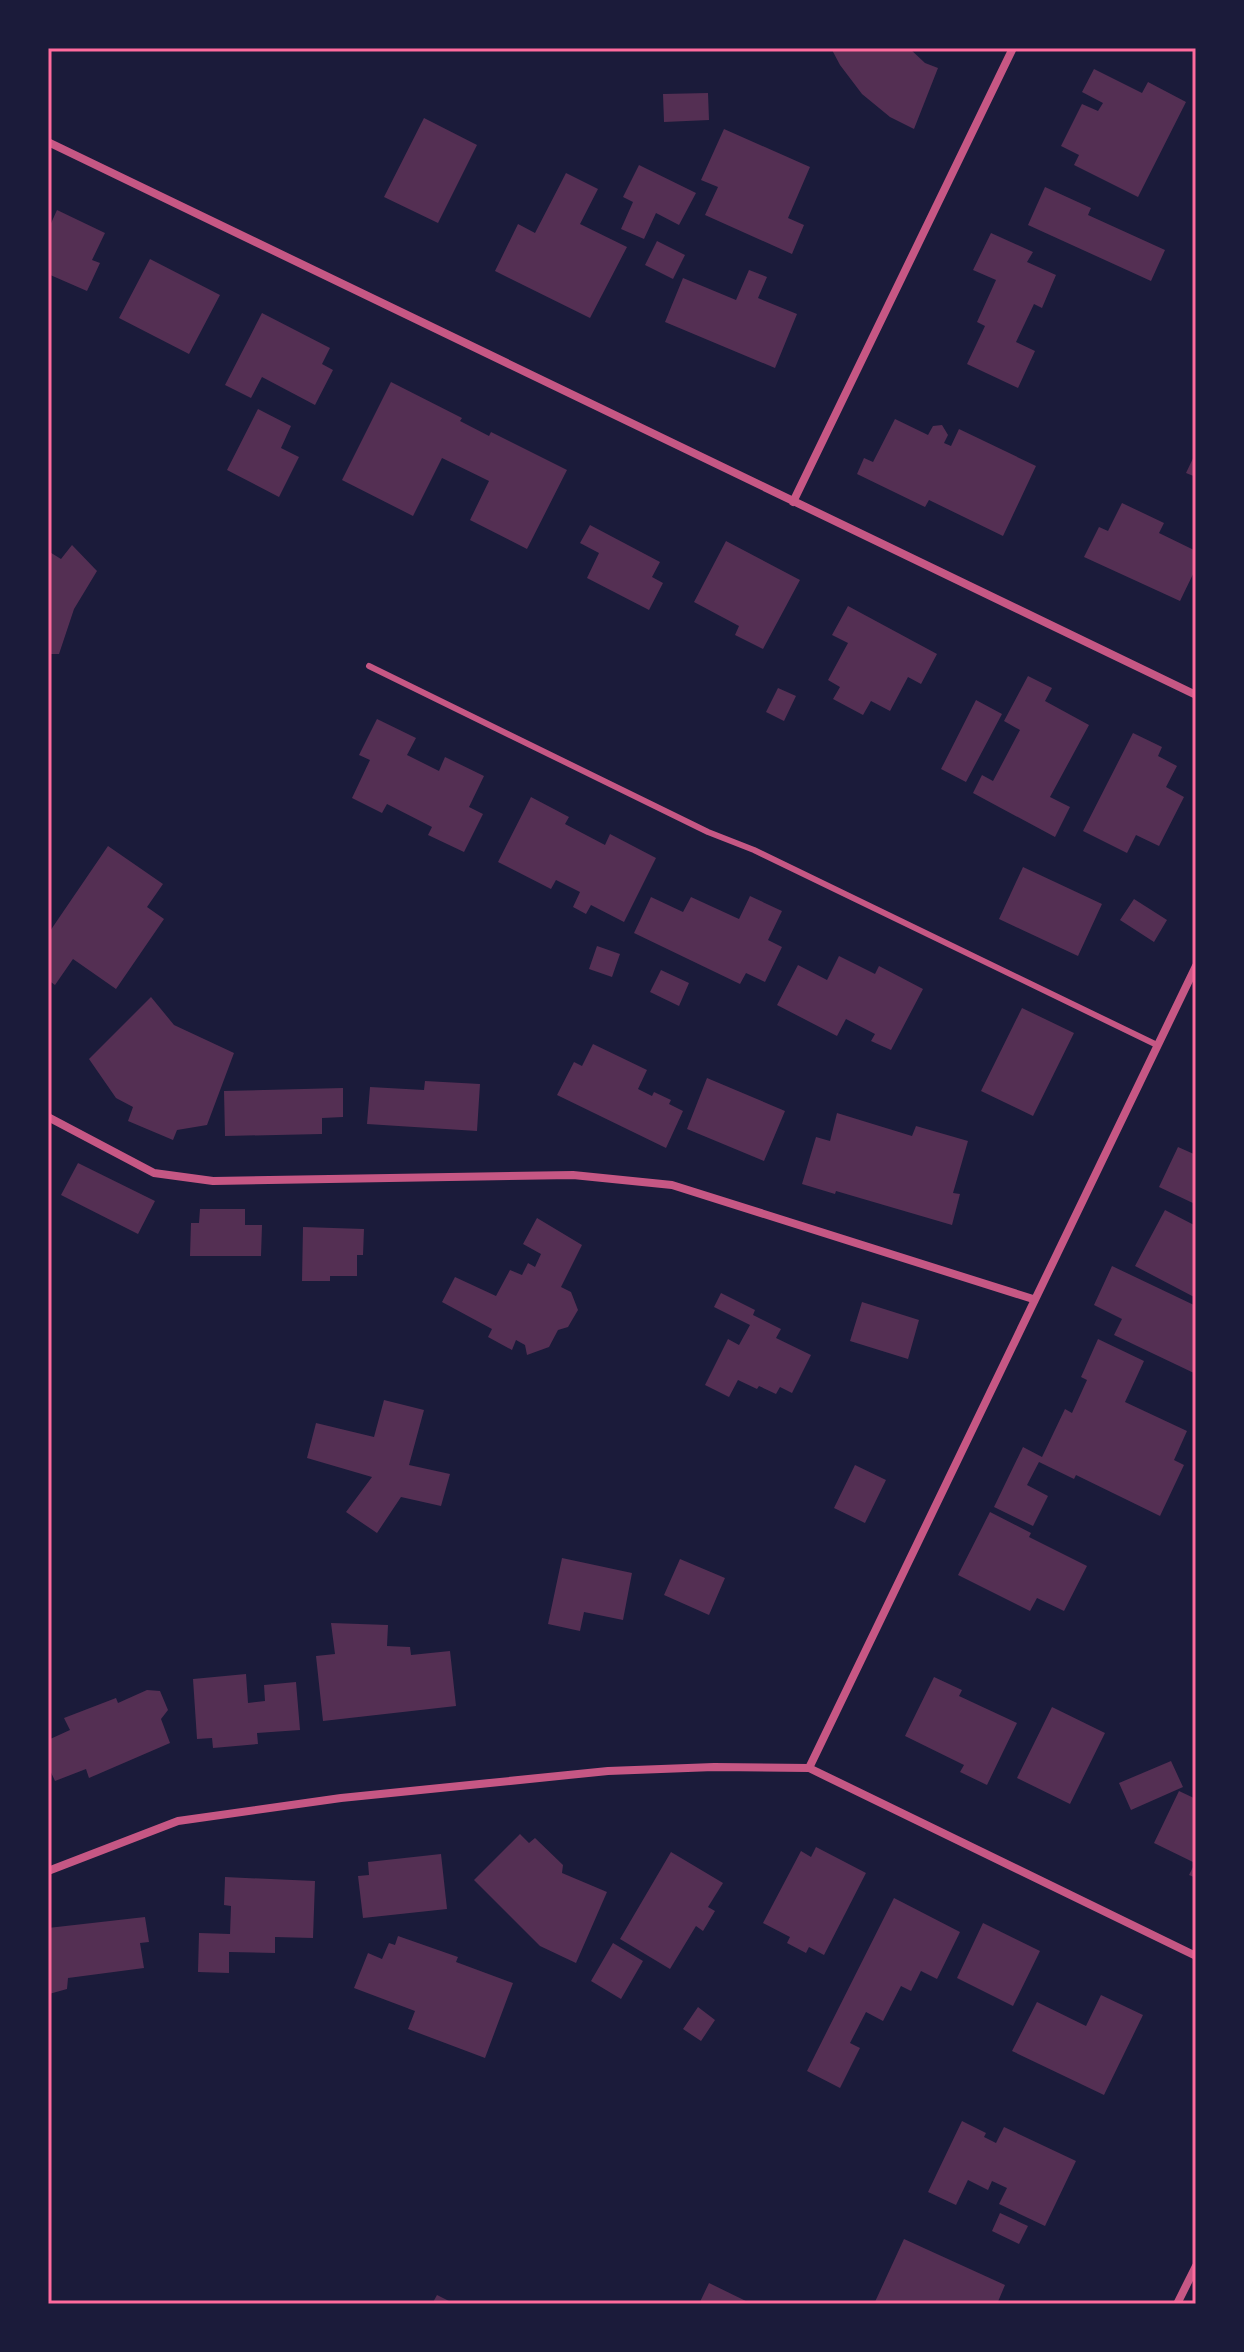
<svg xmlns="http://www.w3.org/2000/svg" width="1244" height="2352" font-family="Literata,serif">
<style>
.building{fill:#542f53}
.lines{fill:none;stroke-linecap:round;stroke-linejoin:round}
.service{stroke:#c65784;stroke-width:6}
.minor{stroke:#c65784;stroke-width:8}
.neatline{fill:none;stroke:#ff6b9d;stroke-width:3}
</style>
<rect width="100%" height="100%" fill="#1b1b3a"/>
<!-- building -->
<path class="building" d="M831,48H909L925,63L938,68L914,129L890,117L862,94L840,65Z
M1094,69L1142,93L1148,82L1186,102L1138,197L1074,165L1079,155L1061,146L1082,104L1098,111L1103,103L1082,92Z
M708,93L709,120L664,122L663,94Z
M424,118L477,145L438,223L384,197Z
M724,129L810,167L788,218L804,225L792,254L705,215L718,187L701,180Z
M639,165L696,193L679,225L656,213L644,239L621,229L633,202L623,197Z
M566,173L598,189L580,224L627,247L590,318L495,271L518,224L535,233Z
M1045,187L1091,208L1088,215L1165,250L1151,281L1028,225Z
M57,210L105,233L92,260L100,263L87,291L48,274V230Z
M991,233L1033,252L1027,262L1056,275L1042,308L1034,304L1016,342L1035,351L1018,388L967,364L985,326L977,322L996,280L973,270Z
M657,241L685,255L673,279L645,265Z
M150,259L220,295L189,354L119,318Z
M749,270L767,277L758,298L797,314L775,368L665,322L683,278L736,300Z
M262,313L330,348L322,364L333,370L315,405L262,377L251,398L225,385Z
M391,382L462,418L460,421L489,436L491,432L567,470L527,549L470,520L489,481L442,458L413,516L342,480Z
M258,409L291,426L281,448L299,457L279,497L227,470Z
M895,419L928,435L933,426L942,425L948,435L944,443L951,446L959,429L1036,466L1003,536L929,500L925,507L857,474L864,458L873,462Z
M1196,452V477L1186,473Z
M1122,503L1164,523L1159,533L1196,551V568L1180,601L1084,557L1099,527L1108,531Z
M590,525L660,562L652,577L663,583L649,610L587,578L599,553L580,543Z
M726,541L800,580L763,649L735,635L739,626L694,602Z
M72,545L97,571L74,609L59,654H48V551L61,559Z
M848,606L937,654L921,684L908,677L890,711L871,701L863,715L833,699L840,687L828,680L848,643L832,635Z
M1028,676L1052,688L1045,701L1089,725L1050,797L1070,807L1055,837L973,793L982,775L993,781L1020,730L1004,721Z
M778,688L796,696L784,721L766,712Z
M976,700L1002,714L966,782L941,769Z
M377,719L416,738L407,755L439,771L445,757L484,776L469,807L483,814L464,852L428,835L432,827L387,804L382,813L352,798L370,760L359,755Z
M1133,733L1162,747L1158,756L1177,766L1166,787L1184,797L1159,846L1136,835L1127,853L1083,831Z
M531,797L569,817L565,824L605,845L610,834L656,858L624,922L591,905L586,914L573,907L580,892L556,880L551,889L498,862Z
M108,846L163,884L147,907L164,919L116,989L73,959L55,985L48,980V934Z
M1023,867L1102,904L1078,956L999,919Z
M750,896L782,911L768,940L782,947L765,982L746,973L740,984L634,933L651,897L683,912L691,897L739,919Z
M1134,899L1167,920L1154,942L1120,920Z
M597,946L620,954L612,977L589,969Z
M839,956L875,974L879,966L923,989L891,1050L871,1041L875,1034L846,1019L837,1036L777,1005L798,965L827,980Z
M661,970L689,983L679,1006L650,992Z
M151,997L174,1025L234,1053L207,1125L177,1130L173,1140L128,1121L133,1107L116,1098L89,1059Z
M1022,1008L1074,1033L1033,1116L981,1091Z
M593,1044L647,1070L638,1089L652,1096L654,1092L671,1100L669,1104L683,1111L666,1148L557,1095L574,1062L582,1066Z
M707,1078L785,1111L764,1161L687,1129Z
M425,1081L480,1084L477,1131L367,1124L370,1087L424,1090Z
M343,1088V1117L322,1118V1134L225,1136L224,1091Z
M837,1113L912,1136L916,1126L968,1141L953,1193L960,1194L952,1225L836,1191L835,1194L802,1184L816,1137L830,1141Z
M1178,1147L1196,1155L1195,1204L1159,1187Z
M78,1163L155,1201L138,1234L61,1195Z
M200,1209H245V1225H262L261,1256H190L191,1223H199Z
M1165,1210L1196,1226V1298L1135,1266Z
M537,1218L582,1245L561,1287L571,1292L578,1310L568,1327L558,1330L549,1347L527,1355L525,1345L516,1340L512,1350L488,1337L492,1329L442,1302L455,1277L496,1296L510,1270L522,1275L528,1263L535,1267L541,1254L523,1244Z
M303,1227L364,1229L363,1255H357V1276H330V1281H302Z
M1112,1266L1196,1306V1374L1114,1335L1122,1319L1094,1305Z
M721,1293L755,1310L753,1315L781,1329L776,1338L811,1355L792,1393L780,1387L776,1394L759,1386L757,1389L738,1380L729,1397L705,1385L728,1339L739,1345L750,1325L714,1307Z
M862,1302L919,1320L908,1359L850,1341Z
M1098,1339L1144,1361L1125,1402L1187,1431L1174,1460L1184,1465L1160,1516L1076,1475L1074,1479L1039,1462L1027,1485L1048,1496L1033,1526L994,1507L1023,1447L1042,1457L1065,1409L1072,1413L1087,1380L1081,1377Z
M384,1400L424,1410L409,1465L450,1474L441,1506L401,1497L377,1533L346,1512L372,1477L307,1458L316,1423L374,1437Z
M855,1465L886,1480L865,1523L834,1508Z
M990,1512L1031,1533L1029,1537L1087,1566L1064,1611L1037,1598L1030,1611L958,1575Z
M562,1558L632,1573L623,1620L584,1612L580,1631L548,1624Z
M680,1559L725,1578L709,1615L664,1595Z
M331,1623L388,1625L387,1646L410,1647L411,1655L450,1651L456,1706L323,1721L316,1656L335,1654Z
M246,1674L248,1703L265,1701L264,1685L296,1682L300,1730L257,1733L258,1744L213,1748L212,1738L197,1739L193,1679Z
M934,1677L962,1690L959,1696L1017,1723L987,1785L960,1772L964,1765L905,1736Z
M147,1690L160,1691L168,1710L161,1719L170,1743L89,1778L86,1769L55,1781L48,1766V1740L70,1730L64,1718L116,1698L118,1703Z
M1052,1707L1105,1733L1070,1804L1017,1778Z
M1171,1761L1183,1787L1131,1810L1119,1783Z
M1179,1791L1196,1799V1878L1189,1875L1195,1863L1154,1843Z
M520,1834L529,1843L535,1838L563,1865L562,1873L607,1892L576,1963L540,1946L474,1880Z
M816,1847L866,1873L824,1955L809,1947L806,1953L787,1943L790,1937L763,1923L801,1851L811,1857Z
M671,1852L723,1883L708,1907L715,1911L703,1931L696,1926L670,1969L620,1939Z
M441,1854L447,1909L363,1918L358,1876L369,1875L368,1862Z
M225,1877L315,1881L313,1938L275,1937V1953L229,1952V1973L198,1972L199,1933L230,1934L231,1906L224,1905Z
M894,1898L960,1932L937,1979L921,1971L911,1991L901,1986L883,2021L866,2012L850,2043L860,2048L840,2088L807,2071Z
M145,1917L149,1942L140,1943L144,1968L68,1978L67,1989L49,1994L48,1928Z
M983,1923L1040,1951L1013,2006L957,1978Z
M398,1936L458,1957L456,1962L513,1983L485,2058L408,2029L415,2011L354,1988L368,1953L382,1959L389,1943L395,1945Z
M613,1943L643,1961L621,1999L591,1981Z
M1101,1995L1143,2015L1104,2095L1012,2051L1037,2002L1086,2026Z
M698,2007L715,2020L701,2041L683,2029Z
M962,2121L986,2133L984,2137L996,2143L1004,2127L1076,2161L1045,2226L999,2204L1007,2188L992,2181L988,2190L968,2180L956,2205L928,2192Z
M1000,2213L1028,2226L1019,2244L992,2231Z
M904,2239L1005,2285L997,2304H874Z
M709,2283L752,2304H699Z
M437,2295L455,2304H432Z"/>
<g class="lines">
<!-- service -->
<path class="service" d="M369,666L708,832L754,850L1157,1045"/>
<!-- minor -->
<path class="minor" d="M48,142L1196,695
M793,502L1013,48
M48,1117L154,1173L213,1181L573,1175L672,1185L1033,1299
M809,1768L1196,966
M48,1871L178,1821L341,1798L608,1771L714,1767L809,1768L1196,1956
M1177,2304L1196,2266"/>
</g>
<!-- border -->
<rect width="1244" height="2352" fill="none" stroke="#1b1b3a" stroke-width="100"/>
<rect x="50" y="50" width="1144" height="2252" class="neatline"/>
</svg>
